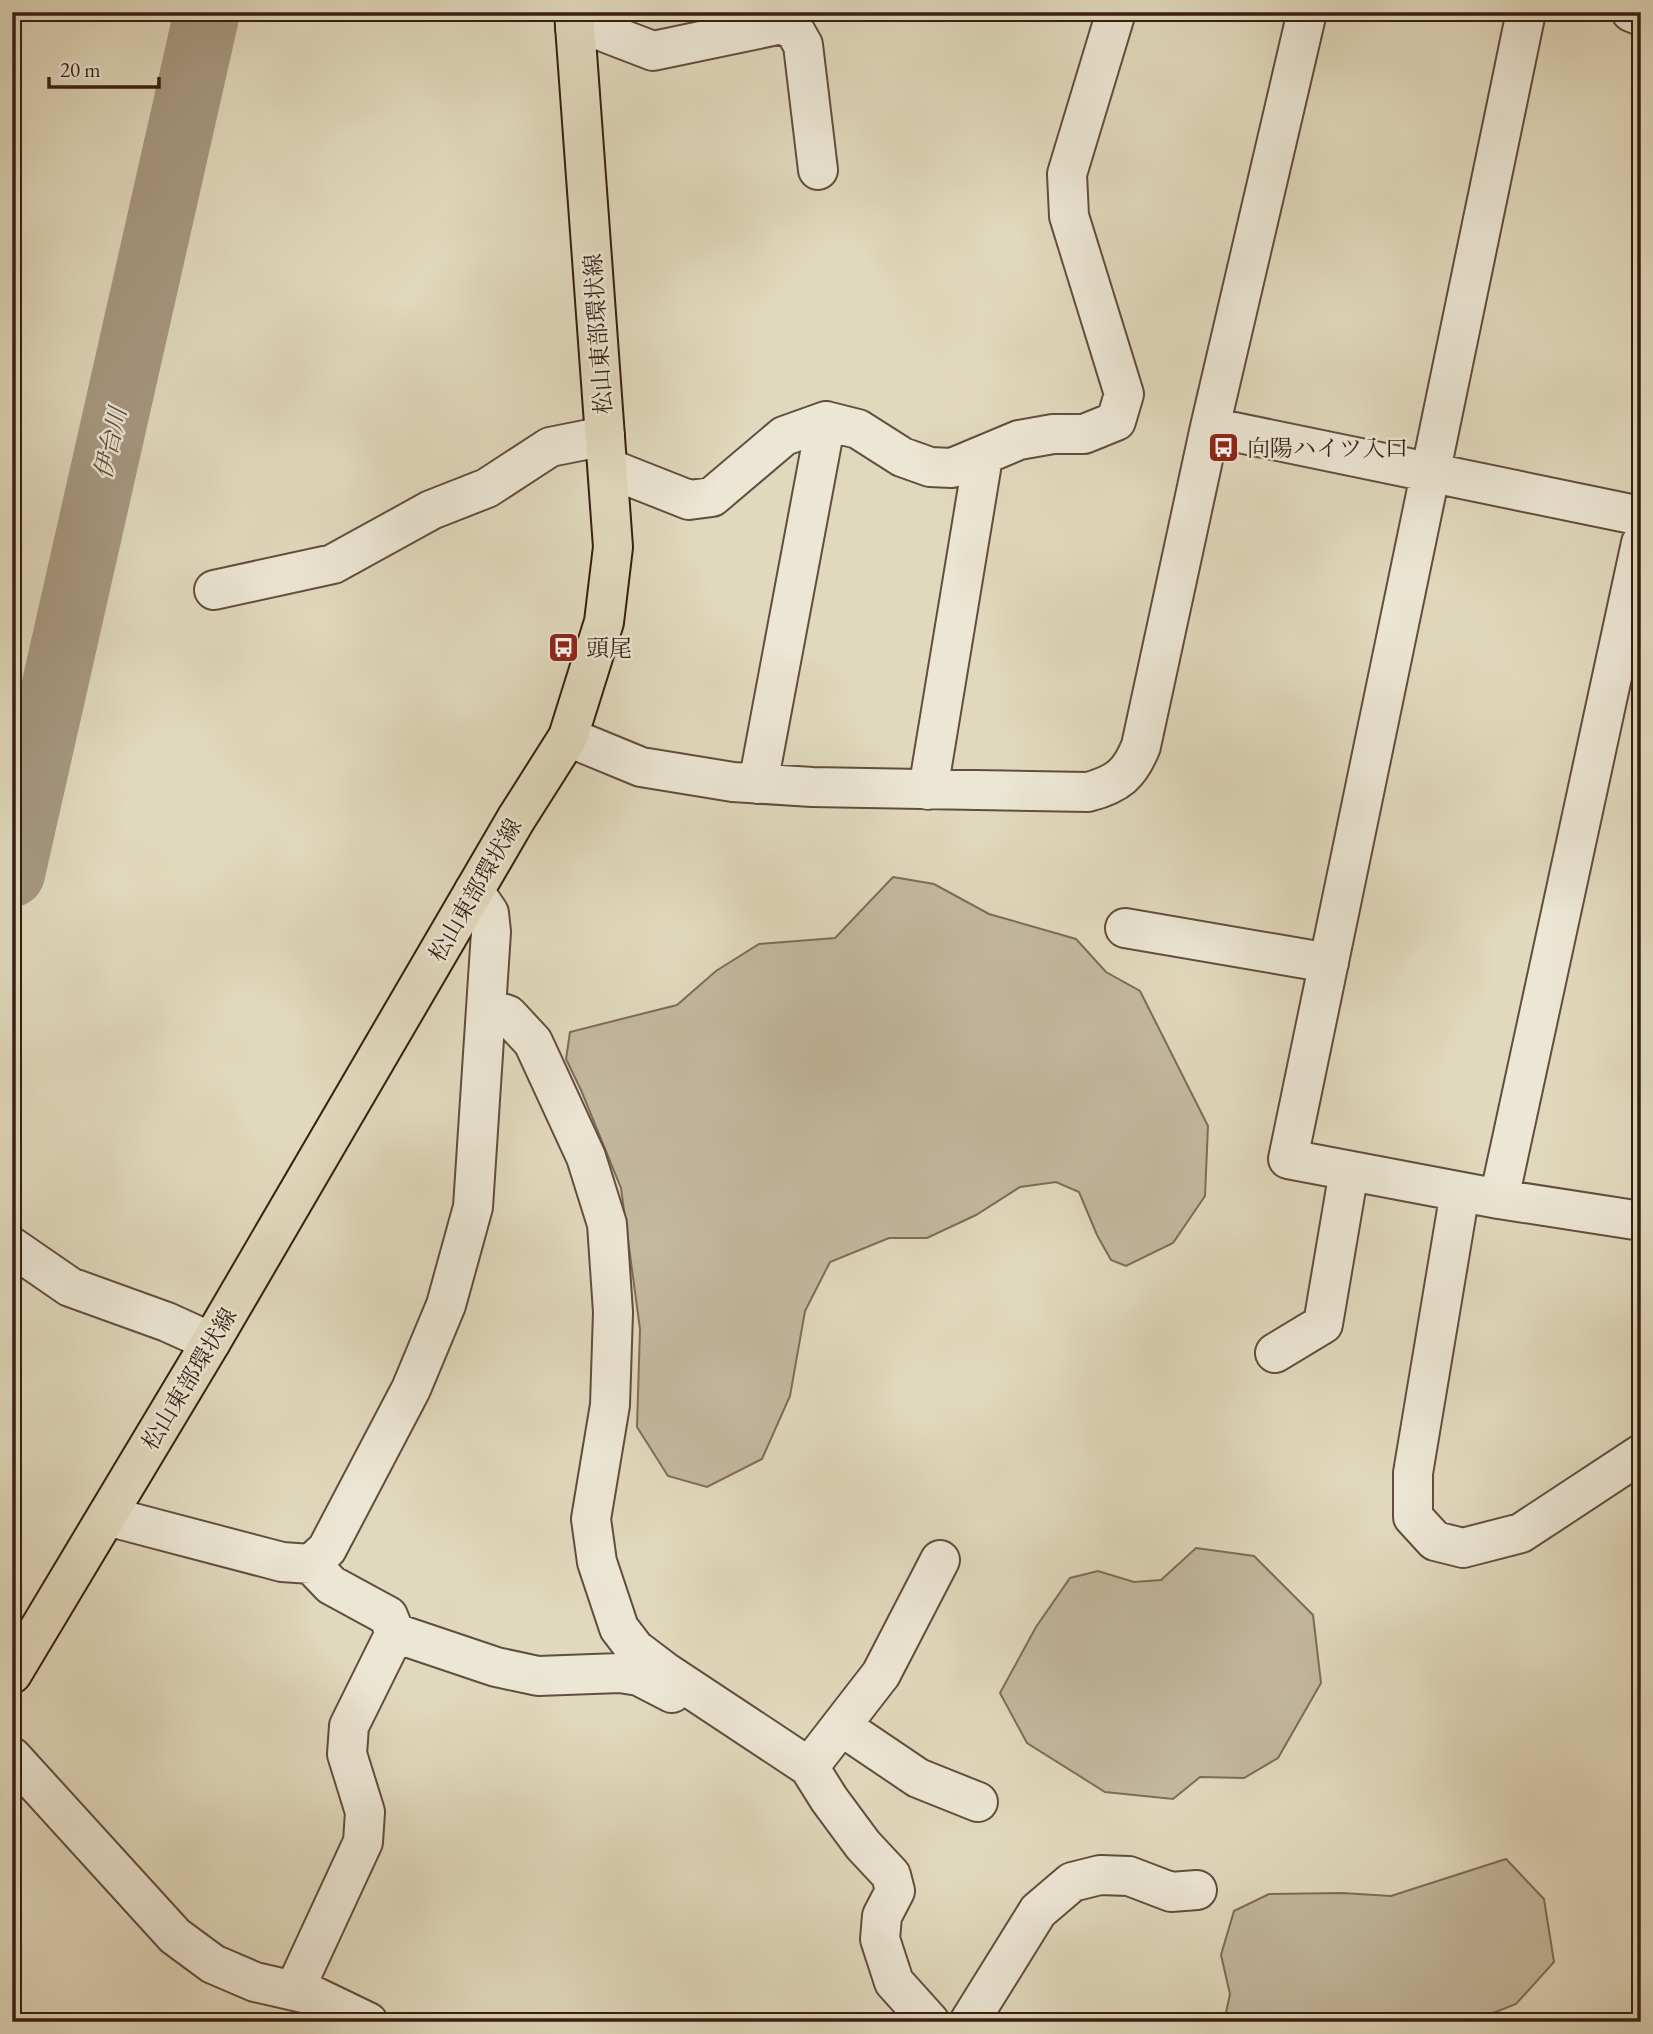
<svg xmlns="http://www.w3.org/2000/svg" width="1653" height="2034" font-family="'EB Garamond','Noto Serif JP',serif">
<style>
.green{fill:#c4b9a0;stroke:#7e6c5a;stroke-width:2}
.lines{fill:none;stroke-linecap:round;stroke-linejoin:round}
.river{stroke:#a79983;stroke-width:66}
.minor-casing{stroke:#624d3e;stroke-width:42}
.major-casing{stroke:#371e13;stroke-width:42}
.minor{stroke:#ece6d4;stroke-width:38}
.major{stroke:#e1d9bd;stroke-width:38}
.labels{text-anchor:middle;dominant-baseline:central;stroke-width:5;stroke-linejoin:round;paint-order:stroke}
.street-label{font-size:23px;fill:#371e13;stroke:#ece6d4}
.poi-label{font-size:23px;fill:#371e13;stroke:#ece6d4;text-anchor:start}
.water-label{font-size:24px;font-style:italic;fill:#5e493a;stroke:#ece6d4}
</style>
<rect width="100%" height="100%" fill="#e1d9bd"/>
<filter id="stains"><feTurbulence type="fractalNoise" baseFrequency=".00286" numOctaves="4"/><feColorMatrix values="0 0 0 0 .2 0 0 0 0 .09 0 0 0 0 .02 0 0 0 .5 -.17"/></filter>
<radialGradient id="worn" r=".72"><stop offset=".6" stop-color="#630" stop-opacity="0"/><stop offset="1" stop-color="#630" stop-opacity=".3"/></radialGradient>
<!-- green -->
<path class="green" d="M893,877L934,884L989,914L1076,939L1106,972L1140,991L1208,1126L1205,1196L1173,1243L1126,1266L1111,1260L1097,1235L1079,1192L1056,1182L1020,1187L976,1215L927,1238H889L830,1262L805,1311L790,1396L762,1459L707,1487L668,1476L637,1427L640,1329L621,1188L581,1090L566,1059L570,1032L677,1005L716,971L759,944L835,938Z
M1196,1548L1254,1556L1313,1615L1321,1683L1278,1758L1244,1778L1200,1777L1173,1799L1105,1792L1027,1743L1000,1693L1036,1627L1070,1578L1098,1571L1134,1582L1161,1580Z
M1506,1859L1544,1899L1554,1962L1516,2004L1471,2022H1224L1230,1994L1221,1955L1234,1911L1269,1894L1342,1893L1391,1896Z"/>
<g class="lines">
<!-- river -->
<path class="river" d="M12,874L207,12"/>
<defs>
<path id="minor" d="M1526,12L1288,1159L1499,1199L1641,1221
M1631,12L1641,16
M575,28L601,31L653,51L782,24L795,31L803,45L818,170
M1210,427L1641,516
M608,468L689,500L712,497L784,436L826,421L858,429L902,457L930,467L952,468L1019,440L1053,434H1084L1116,421L1124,394L1069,216L1067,174L1116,12
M214,590L333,564L431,510L487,488L550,447L605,436
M568,737L641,767L733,782L812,787L1088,792C1118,784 1130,774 1141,746L1210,427L1307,12
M758,784L826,421
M928,790L983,457
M1125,928L1329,963
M487,1008L508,1015L533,1042L586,1157L607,1224L613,1312L610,1405L591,1519L597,1562L619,1628L635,1649L664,1671L809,1767L829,1799L863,1845L891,1875L895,1891L882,1916L880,1939L894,1982L930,2022
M1460,1192L1413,1473V1517L1435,1541L1463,1548L1521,1533L1641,1454
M1499,1199L1641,543
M12,1247L70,1287L167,1322L211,1342
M1275,1353L1323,1324L1349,1171
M107,1516L282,1562L311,1564L327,1549L411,1389L446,1305L473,1207L491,932L489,913L474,891
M311,1564L331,1585L388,1616L395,1633
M841,1726L918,1778L978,1802
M12,1757L175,1936L213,1964L255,1982L312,1995L368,2022
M809,1767L881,1674L940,1560
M294,1991L363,1842L365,1812L347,1754L349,1726L395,1633L496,1667L538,1676L620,1673L639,1676L672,1693
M969,2022L1038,1911L1072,1882L1100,1875L1129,1876L1171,1892L1197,1890"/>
<path id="major" d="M12,1674L211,1342L516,819L568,737L604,622L613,547L574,12"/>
</defs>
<!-- minor casing -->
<use href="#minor" class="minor-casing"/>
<!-- major casing -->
<use href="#major" class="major-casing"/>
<!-- minor -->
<use href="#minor" class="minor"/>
<!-- major -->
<use href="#major" class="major"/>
</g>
<!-- icons -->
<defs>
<symbol id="bus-square" viewBox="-11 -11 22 22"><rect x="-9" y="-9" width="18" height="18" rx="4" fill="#8f2418" stroke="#ece6d4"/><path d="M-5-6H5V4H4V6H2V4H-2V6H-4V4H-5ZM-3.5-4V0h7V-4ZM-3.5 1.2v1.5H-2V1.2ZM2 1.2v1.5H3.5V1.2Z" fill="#fff"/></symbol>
</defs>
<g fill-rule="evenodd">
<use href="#bus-square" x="1206" y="430" width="35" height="35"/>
<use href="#bus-square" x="546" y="630" width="35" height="35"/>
</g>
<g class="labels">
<!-- street labels -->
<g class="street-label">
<text transform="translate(598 334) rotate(-94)">松山東部環状線</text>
<text transform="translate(475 890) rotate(-60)">松山東部環状線</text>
<text transform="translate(189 1379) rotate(-59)">松山東部環状線</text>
</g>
<!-- poi labels -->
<g class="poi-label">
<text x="1247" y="448">向陽ハイツ入口</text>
<text x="586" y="648">頭尾</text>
</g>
<!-- water labels -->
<g class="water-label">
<text transform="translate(110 443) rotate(-77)">伊台川</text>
</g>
</g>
<!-- margin -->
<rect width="1653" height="2034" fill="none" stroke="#e1d9bd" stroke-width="42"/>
<rect x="14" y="14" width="1625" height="2006" fill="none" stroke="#371e13" stroke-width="3.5"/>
<rect x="21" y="21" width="1611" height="1992" fill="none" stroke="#371e13" stroke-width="2"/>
<!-- scale -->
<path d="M49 77v10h110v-10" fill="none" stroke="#371e13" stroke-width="3.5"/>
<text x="60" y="77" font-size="21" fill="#371e13" stroke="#ece6d4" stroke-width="5" paint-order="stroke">20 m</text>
<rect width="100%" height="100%" filter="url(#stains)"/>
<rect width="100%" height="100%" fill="url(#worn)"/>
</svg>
